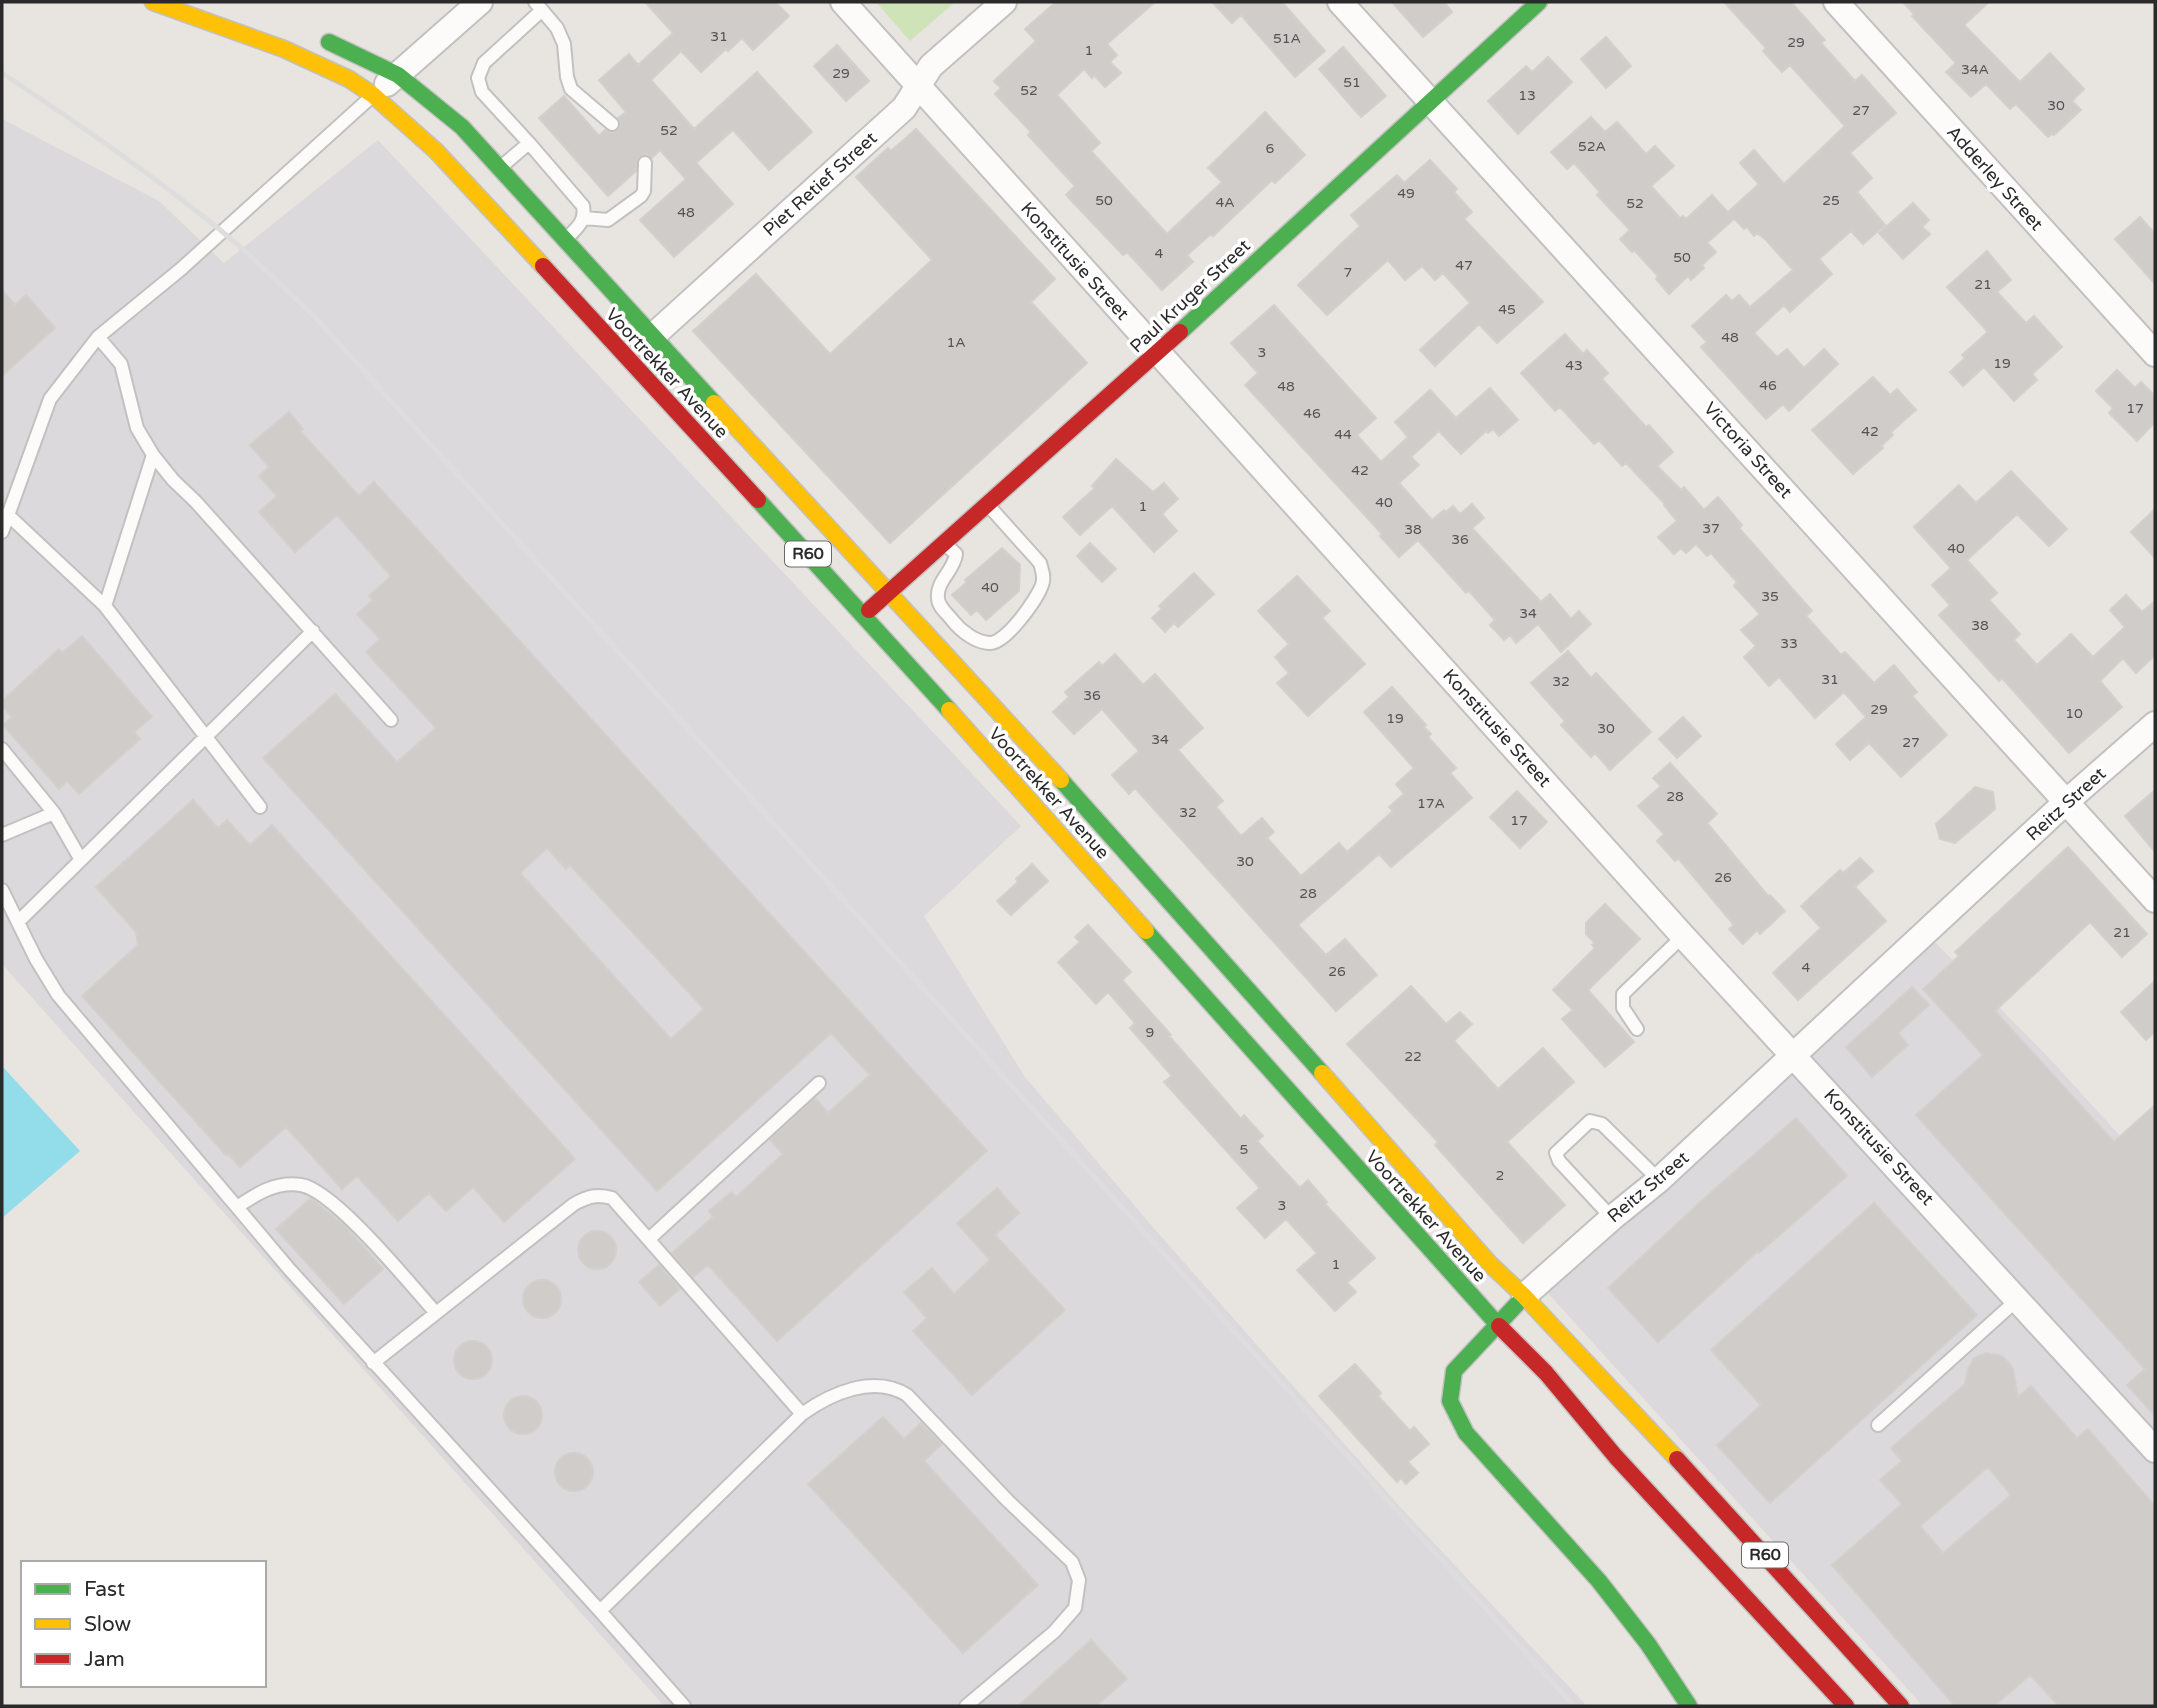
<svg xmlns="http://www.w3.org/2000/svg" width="2157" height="1708" font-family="'Varela Round',sans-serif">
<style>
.industrial{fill:#dbd9dc}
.green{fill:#cee4b8}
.water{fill:#93dcea}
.building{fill:#cfccc9;stroke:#d3d0cc;stroke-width:2;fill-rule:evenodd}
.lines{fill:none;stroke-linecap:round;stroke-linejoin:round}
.lane-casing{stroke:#c2c1c1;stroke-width:16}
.street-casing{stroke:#c2c1c1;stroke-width:28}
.fast-casing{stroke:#c2c1c1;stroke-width:19}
.slow-casing{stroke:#c2c1c1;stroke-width:19}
.jam-casing{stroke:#c2c1c1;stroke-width:19}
.lane{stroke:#fcfbfa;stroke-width:12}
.street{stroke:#fcfbfa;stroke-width:24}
.fast{stroke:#4caf50;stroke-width:16}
.slow{stroke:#ffc107;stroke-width:16}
.jam{stroke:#c62828;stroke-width:16}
.rail{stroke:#deddde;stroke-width:5}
.labels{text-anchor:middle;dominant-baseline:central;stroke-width:7;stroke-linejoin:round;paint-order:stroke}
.number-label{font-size:14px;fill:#545352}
.shield{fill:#fff;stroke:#6a6a6a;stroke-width:2}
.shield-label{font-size:16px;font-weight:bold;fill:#2a2a2a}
.street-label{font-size:18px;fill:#2a2a2a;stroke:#fff}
</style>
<rect width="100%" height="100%" fill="#e8e4e0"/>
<!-- industrial -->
<path class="industrial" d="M2,119L159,201L224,263L378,140L1021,826L924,916L1025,1077L1151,1225L1402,1509L1587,1706H664L2,964Z
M1932,939L2050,1059L2155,1174V1706H1923L1544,1289Z"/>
<!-- green -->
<path class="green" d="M876,2H955L910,41Z"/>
<!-- water -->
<path class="water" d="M2,1066L80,1151L2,1218Z"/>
<!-- building -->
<path class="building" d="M645,2H775L789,16L753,50L742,38L728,51L726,49L701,72L681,51L651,80L694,129L757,72L812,132L769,170L733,130L696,163L733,204L674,257L640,220L686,179L660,150L652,158L646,154L640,156L636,162V171L608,196L539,118L564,96L599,136L605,130L611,133L618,130L621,125L618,118L626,112L599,80L629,54L638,65L673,33Z
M1056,2H1155L1107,44L1117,55L1110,62L1121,73L1105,87L1094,75L1092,78L1084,69L1057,95L1100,143L1091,151L1167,234L1222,182L1208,168L1265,112L1305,155L1275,183L1272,180L1213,236L1211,234L1187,255L1193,262L1162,290L1127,252L1123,255L1066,195L1075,186L1028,135L1031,132L995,94L1001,88L994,81L1036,41L1025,29Z
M1212,2H1282L1325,51L1295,77L1241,15L1232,23Z
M1392,2H1444L1452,12L1423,37Z
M1724,2H1791L1825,40L1821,43L1855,81L1862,75L1896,113L1850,153L1872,178L1857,192L1885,225L1863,244L1851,231L1819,259L1832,274L1790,312L1784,305L1754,333L1777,357L1787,349L1804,368L1824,349L1838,364L1789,411L1783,404L1766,419L1701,347L1707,342L1692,326L1726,295L1732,301L1739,295L1750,307L1793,270L1765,239L1757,233L1754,236L1747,227L1744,229L1728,212L1759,184L1740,163L1754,150L1784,184L1845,126L1790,65L1782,72L1763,51L1766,48Z
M1903,2H1989L1964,25L2020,82L2050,53L2084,89L2072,101L2081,110L2054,135L2052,134L2048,137L2016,104L2010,109L1986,84L1971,97L1946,72L1956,63L1912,16L1914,14Z
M1606,37L1631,66L1606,88L1581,59Z
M837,45L869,81L846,101L814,66Z
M1343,47L1386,96L1361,117L1319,69Z
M1548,57L1572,82L1518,134L1488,101L1526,66L1532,72Z
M1591,117L1605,132L1617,122L1646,154L1655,146L1674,166L1651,186L1680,218L1683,216L1686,219L1712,195L1734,219L1707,243L1716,252L1702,265L1704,268L1691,280L1688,276L1669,294L1656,279L1658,276L1634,250L1632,252L1620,239L1630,230L1597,195L1600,192L1574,163L1567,169L1551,152Z
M916,129L1055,279L1031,302L1087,363L890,543L693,331L756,274L830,354L932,260L856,177L888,148L891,151Z
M1430,160L1457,189L1454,192L1472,212L1464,219L1543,302L1497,343L1479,324L1435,366L1420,350L1470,303L1443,273L1435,280L1422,266L1405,280L1388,260L1327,315L1298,285L1360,226L1351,215L1397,175L1404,183Z
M1913,203L1929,220L1922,227L1930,234L1903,259L1879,233Z
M2140,217L2155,234V284L2115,239Z
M1987,251L2011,280L1997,292L2026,323L2034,316L2062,347L2032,374L2037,380L2014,401L1984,367L1963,386L1950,372L1965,358L1962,355L1988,332L1947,287Z
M2,290L15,305L26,295L55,328L2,376Z
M1274,305L1376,418L1357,435L1381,462L1408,437L1395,422L1430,390L1456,418L1490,388L1518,420L1499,436L1493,429L1488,433L1486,431L1461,454L1439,431L1411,457L1419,465L1399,483L1432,520L1444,510L1446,512L1453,506L1460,514L1472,504L1484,518L1472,528L1541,602L1550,594L1571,619L1579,611L1591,624L1561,652L1538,624L1516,643L1510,635L1504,640L1490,625L1495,620L1469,591L1466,593L1418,540L1399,557L1380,536L1382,534L1245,385L1258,373L1231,343Z
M1565,334L1583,354L1587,350L1608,373L1602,379L1646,427L1649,425L1673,452L1657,466L1681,490L1684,487L1704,510L1718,497L1742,525L1739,528L1812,611L1806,616L1841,655L1845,652L1874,683L1894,665L1917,692L1912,696L1947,735L1901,777L1869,743L1850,760L1836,744L1866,717L1844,692L1815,718L1779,677L1769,686L1744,657L1756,646L1741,630L1760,614L1734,586L1737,582L1711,553L1707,556L1696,544L1686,553L1681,548L1674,554L1658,537L1677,521L1664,505L1665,504L1626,463L1622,466L1599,440L1594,444L1560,407L1555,411L1521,373Z
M2117,370L2135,388L2141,382L2155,396V422L2137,441L2109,413L2113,408L2096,391Z
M1873,377L1890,395L1897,389L1916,410L1891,432L1893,435L1881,446L1883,448L1853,474L1812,430Z
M289,412L303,429L300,431L359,496L374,482L987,1151L777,1341L708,1265L693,1277L672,1253L713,1217L709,1211L731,1192L736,1197L783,1154L770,1140L815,1098L828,1113L870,1075L831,1033L657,1191L263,758L335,694L397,762L436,728L366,652L380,639L357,614L373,600L369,596L391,576L337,515L295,552L259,512L277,496L259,476L269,467L250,445ZM547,848L566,869L570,865L704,1009L671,1039L520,873Z
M1116,459L1153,492L1164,483L1178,499L1162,514L1177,531L1154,552L1112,506L1080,535L1063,517L1095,488L1092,486Z
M2011,471L2067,529L2049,546L2017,514L1967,560L1997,593L1989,600L2020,634L2014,640L2037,665L2071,634L2093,657L2125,627L2110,610L2126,595L2142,612L2155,601V655L2136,673L2123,658L2100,681L2122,707L2069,753L2002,678L1999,681L1939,615L1950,605L1932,585L1951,568L1914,527L1959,485L1976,503Z
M2155,509V558L2131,532Z
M1090,543L1116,569L1102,582L1077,556Z
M1002,548L1020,565L1019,591L986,620L977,610L971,615L952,595L967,582L965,580Z
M1194,573L1214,594L1178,627L1174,623L1165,632L1152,618L1162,609L1159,606Z
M1297,576L1330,611L1322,618L1365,664L1308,716L1277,683L1289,673L1275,657L1289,644L1258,611Z
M82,636L152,717L134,732L140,739L79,794L67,781L59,789L3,725L12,717L2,706V701L59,649L62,653Z
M1568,651L1591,678L1596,673L1651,732L1610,770L1595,753L1591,757L1561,725L1565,721L1531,683Z
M1115,654L1143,685L1155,674L1203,728L1178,750L1223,801L1216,807L1241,836L1262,818L1274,832L1267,838L1301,876L1339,843L1347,852L1393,811L1389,807L1404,794L1396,784L1414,768L1364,712L1392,687L1426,725L1424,727L1431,734L1428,737L1456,768L1450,773L1472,798L1391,867L1379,854L1298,925L1326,955L1345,939L1377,975L1336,1011L1135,788L1129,794L1112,775L1139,751L1102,709L1074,734L1053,712L1069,697L1065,692L1099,662L1102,666Z
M1683,717L1701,736L1677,758L1659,739Z
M1670,763L1717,814L1707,823L1768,896L1770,895L1785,911L1760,934L1757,930L1743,944L1729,929L1734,925L1678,858L1675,861L1657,841L1664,834L1638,806L1661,786L1653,778Z
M1975,787L1993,792L1995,809L1955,843L1940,839L1936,824Z
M2155,790V852L2125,816Z
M1517,791L1547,822L1520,848L1490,817Z
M193,800L218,828L227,820L250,845L272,825L575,1159L504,1222L473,1187L446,1211L429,1193L398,1221L357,1176L342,1189L286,1127L240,1167L228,1154L226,1155L82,996L138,945L136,932L96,887Z
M2068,847L2147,934L2122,957L2090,922L1995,1011L2114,1142L2155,1105V1416L2127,1385L2145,1369L1916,1115L1983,1055L1923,989L1959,956L1955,952Z
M1860,858L1873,871L1855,887L1886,921L1798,1000L1773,973L1821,928L1801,906L1840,870L1843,873Z
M1032,864L1048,881L1011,915L997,901L1018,882L1016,879Z
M1605,904L1640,939L1588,990L1634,1042L1605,1067L1562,1019L1573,1010L1553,990L1595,948L1592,945L1595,943L1586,934V923Z
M1088,925L1131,972L1122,980L1171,1035L1169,1036L1241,1119L1244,1115L1263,1136L1257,1141L1300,1188L1308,1180L1327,1202L1325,1204L1375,1258L1347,1283L1356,1292L1335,1311L1297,1270L1317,1253L1286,1219L1265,1238L1237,1208L1260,1188L1164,1082L1172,1076L1130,1028L1135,1023L1108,992L1096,1004L1058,962L1080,942L1075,937Z
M2155,981V1032L2146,1040L2121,1012Z
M1411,986L1446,1024L1460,1012L1472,1024L1454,1041L1498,1089L1543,1048L1574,1082L1507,1142L1565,1205L1523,1243L1435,1145L1438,1142L1347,1044Z
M1912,987L1929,1005L1898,1033L1908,1045L1872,1077L1846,1047Z
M1796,1118L1847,1176L1759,1253L1758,1251L1658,1342L1608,1288L1708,1195Z
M997,1188L1019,1213L995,1235L1065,1310L972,1395L913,1331L927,1318L904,1292L932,1268L954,1294L990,1260L957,1223Z
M311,1198L345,1226L383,1269L344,1304L276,1229Z
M1874,1203L1977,1315L1770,1503L1717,1445L1761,1405L1711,1350Z
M578 1250a19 19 0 1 1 38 0a19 19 0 1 1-38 0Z
M659,1265L680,1289L660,1306L639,1282Z
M523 1299a19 19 0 1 1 38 0a19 19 0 1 1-38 0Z
M454 1360a19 19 0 1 1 38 0a19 19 0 1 1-38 0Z
M1986,1353L2002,1356L2008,1362L2013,1369L2018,1397L2031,1386L2077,1438L2088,1429L2155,1506V1706H2059L2030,1675L1994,1706H1955L1832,1565L1902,1504L1880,1480L1902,1461L1891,1448L1965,1384L1968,1369L1974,1358ZM1988,1467L2011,1495L1943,1553L1920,1526Z
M1355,1364L1381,1393L1378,1396L1410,1431L1414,1427L1429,1444L1408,1462L1418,1473L1406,1484L1401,1478L1397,1482L1319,1396Z
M504 1415a19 19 0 1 1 38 0a19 19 0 1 1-38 0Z
M883,1417L904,1439L921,1423L942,1444L924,1461L1038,1585L963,1653L808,1484Z
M555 1472a19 19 0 1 1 38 0a19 19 0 1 1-38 0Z
M1091,1640L1127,1679L1096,1706H1018Z"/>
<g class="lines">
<defs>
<path id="lane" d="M535,2L557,28L564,44L567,77L571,89L612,124
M529,143L482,92L478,78L484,63L542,10
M502,166L529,143L583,206C586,221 577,228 567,238
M584,218L608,220L641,196L644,191L645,163
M98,337L121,364L137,428L153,455L173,480L196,502L391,720
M7,514L105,606L260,807
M2,532L50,399L98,337L181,269L370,98
M945,544L956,554C954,571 936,581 938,598C938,607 948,614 953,621C961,631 975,642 989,643C1005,645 1037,599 1042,585C1045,577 1042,570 1040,563L988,505
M105,606L153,455
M2,749L54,813L81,860
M2,835L54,813
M2,890L36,959L58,995L290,1270L600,1611L684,1706
M19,921L313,631
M1637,1029L1623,1008V994L1683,936
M237,1207C256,1194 276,1181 301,1185C334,1190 410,1284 436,1313
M1612,1218L1559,1161L1556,1153L1590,1121L1602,1124L1659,1180
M649,1239L819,1083
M373,1363L574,1204C589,1196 597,1194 612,1198L802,1414
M1878,1425L2018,1299
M600,1611L802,1414C830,1394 873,1374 907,1395L1008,1501L1072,1562L1079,1580L1075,1608L1054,1632L966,1706"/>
<path id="street" d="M843,2L1683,936L2155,1450
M1340,2L2155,900
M1836,2L2155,354
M387,84L480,2
M644,344L904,108L931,66L1004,2
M1524,1296L1612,1218L1659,1180L2066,802L2155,724"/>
<path id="fast" d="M329,42L398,75L462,127L714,403
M1180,332L1539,2
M758,500L949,710
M1061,780L1322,1073
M1146,931L1499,1326
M1517,1304L1454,1371L1450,1401L1466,1433L1599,1581L1648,1644L1689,1706"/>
<path id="slow" d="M153,2L284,49L349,79L373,95L436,151L543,266
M714,403L1061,780
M949,710L1146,931
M1322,1073L1490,1264L1524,1296L1677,1459"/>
<path id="jam" d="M543,266L758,500
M869,610L1180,332
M1499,1326L1546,1373L1616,1457L1846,1706
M1677,1459L1901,1706"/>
</defs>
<!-- lane casing -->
<use href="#lane" class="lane-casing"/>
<!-- street casing -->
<use href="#street" class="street-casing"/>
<!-- fast casing -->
<use href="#fast" class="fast-casing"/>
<!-- slow casing -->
<use href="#slow" class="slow-casing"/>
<!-- jam casing -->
<use href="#jam" class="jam-casing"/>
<!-- lane -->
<use href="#lane" class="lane"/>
<!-- street -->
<use href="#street" class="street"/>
<!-- fast -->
<use href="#fast" class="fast"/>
<!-- slow -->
<use href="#slow" class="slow"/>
<!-- jam -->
<use href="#jam" class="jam"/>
<!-- rail -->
<path class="rail" d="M2,73C77,123 150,173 219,229C252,256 283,287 314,316L1574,1706"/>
</g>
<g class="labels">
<!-- number labels -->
<g class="number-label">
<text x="719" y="36">31</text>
<text x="1287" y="38">51A</text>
<text x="1796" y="42">29</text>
<text x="1089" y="50">1</text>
<text x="1975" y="69">34A</text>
<text x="841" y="73">29</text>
<text x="1352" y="82">51</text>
<text x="1029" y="90">52</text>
<text x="1527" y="95">13</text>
<text x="2056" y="105">30</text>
<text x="1861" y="110">27</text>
<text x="669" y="130">52</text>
<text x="1592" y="146">52A</text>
<text x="1270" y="148">6</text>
<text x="1406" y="193">49</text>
<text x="1104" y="200">50</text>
<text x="1831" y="200">25</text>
<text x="1225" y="202">4A</text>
<text x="1635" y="203">52</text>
<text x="686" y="212">48</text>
<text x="1159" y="253">4</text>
<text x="1682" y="257">50</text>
<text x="1464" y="265">47</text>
<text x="1348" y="272">7</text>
<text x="1983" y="284">21</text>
<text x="1507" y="309">45</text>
<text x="1730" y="337">48</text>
<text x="956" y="342">1A</text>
<text x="1262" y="352">3</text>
<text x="2002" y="363">19</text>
<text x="1574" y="365">43</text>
<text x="1768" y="385">46</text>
<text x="1286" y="386">48</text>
<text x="2135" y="408">17</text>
<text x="1312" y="413">46</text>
<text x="1870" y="431">42</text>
<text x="1343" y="434">44</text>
<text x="1360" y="470">42</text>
<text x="1384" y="502">40</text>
<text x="1143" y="506">1</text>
<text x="1711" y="528">37</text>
<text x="1413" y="529">38</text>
<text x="1460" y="539">36</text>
<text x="1956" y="548">40</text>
<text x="990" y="587">40</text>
<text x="1770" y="596">35</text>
<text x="1528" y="613">34</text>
<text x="1980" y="625">38</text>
<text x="1789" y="643">33</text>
<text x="1830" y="679">31</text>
<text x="1561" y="681">32</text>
<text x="1092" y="695">36</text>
<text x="1879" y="709">29</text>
<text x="2074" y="713">10</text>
<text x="1395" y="718">19</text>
<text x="1606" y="728">30</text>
<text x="1160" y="739">34</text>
<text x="1911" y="742">27</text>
<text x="1675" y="796">28</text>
<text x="1431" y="803">17A</text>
<text x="1188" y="812">32</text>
<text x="1519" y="820">17</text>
<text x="1245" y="861">30</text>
<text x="1723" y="877">26</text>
<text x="1308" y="893">28</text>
<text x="2122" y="932">21</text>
<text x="1806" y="967">4</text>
<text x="1337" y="971">26</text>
<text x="1150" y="1032">9</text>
<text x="1413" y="1056">22</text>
<text x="1244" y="1149">5</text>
<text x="1500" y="1175">2</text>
<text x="1282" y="1205">3</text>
<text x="1336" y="1264">1</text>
</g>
<!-- shield labels -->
<g class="shield">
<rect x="785" y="541.5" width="46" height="25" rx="5"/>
<rect x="1742" y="1542.5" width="46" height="25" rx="5"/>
</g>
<g class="shield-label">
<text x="808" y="554">R60</text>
<text x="1765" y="1555">R60</text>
</g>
<!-- street labels -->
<g class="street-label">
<text transform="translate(1995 178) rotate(48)">Adderley Street</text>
<text transform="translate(820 184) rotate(-42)">Piet Retief Street</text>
<text transform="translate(1075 261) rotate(48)">Konstitusie Street</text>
<text transform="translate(1190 296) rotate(-43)">Paul Kruger Street</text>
<text transform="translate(667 373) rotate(47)">Voortrekker Avenue</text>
<text transform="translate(1748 450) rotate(48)">Victoria Street</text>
<text transform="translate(1497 728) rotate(48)">Konstitusie Street</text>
<text transform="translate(1049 793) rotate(48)">Voortrekker Avenue</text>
<text transform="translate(2066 804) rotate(-42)">Reitz Street</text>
<text transform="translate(1879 1147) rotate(47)">Konstitusie Street</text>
<text transform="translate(1648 1187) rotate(-40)">Reitz Street</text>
<text transform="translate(1426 1216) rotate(48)">Voortrekker Avenue</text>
</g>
</g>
<!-- border -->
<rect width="2157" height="1708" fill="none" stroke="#2a2a2a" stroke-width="7"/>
<!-- legend -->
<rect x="21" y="1561" width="245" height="126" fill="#ffffff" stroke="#aaaaaa" stroke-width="2"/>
<rect x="35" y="1584" width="35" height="10" fill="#4caf50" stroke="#aaaaaa" stroke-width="2"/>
<text x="84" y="1596" font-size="21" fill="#2a2a2a">Fast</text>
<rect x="35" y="1619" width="35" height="10" fill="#ffc107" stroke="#aaaaaa" stroke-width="2"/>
<text x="84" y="1631" font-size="21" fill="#2a2a2a">Slow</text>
<rect x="35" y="1654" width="35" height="10" fill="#c62828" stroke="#aaaaaa" stroke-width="2"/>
<text x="84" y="1666" font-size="21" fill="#2a2a2a">Jam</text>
</svg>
